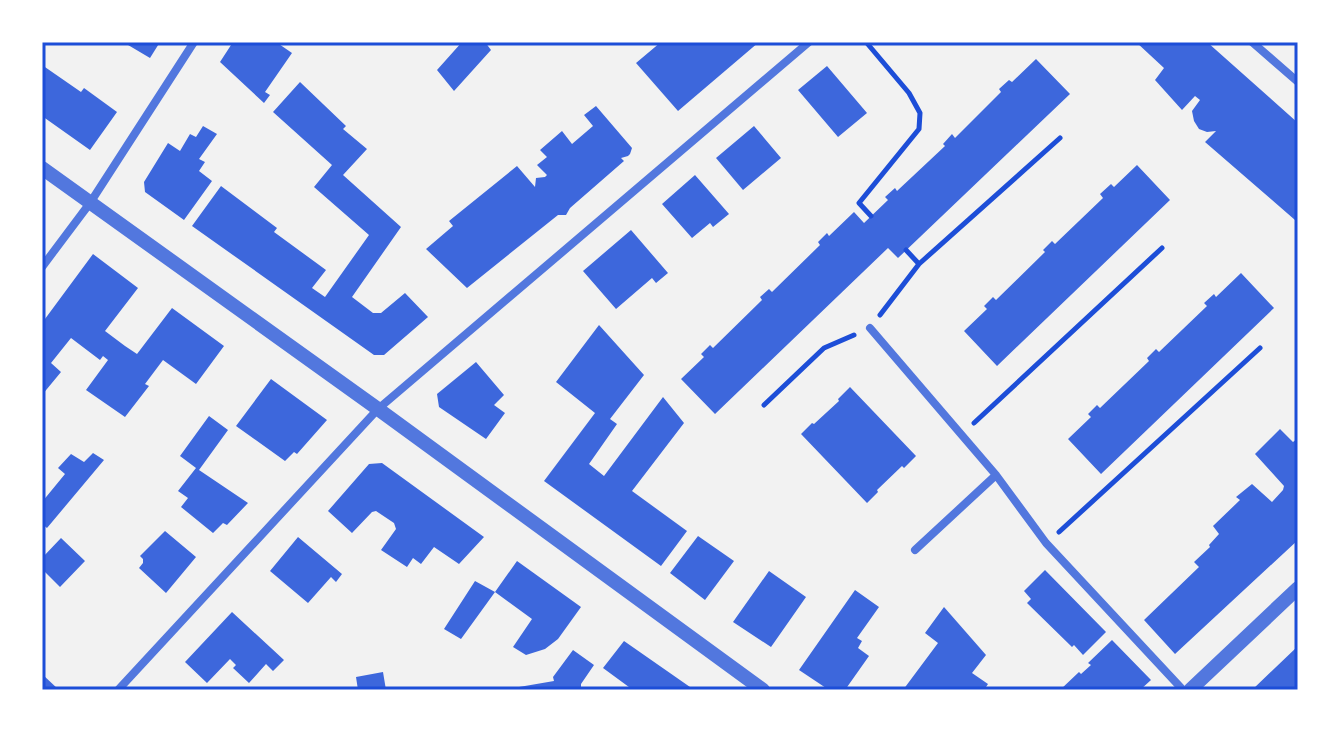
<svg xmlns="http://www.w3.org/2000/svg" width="1340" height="732" font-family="'Public Sans',sans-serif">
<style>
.building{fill:#3d67dc}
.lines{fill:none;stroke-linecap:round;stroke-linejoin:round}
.path{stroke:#1d4ed8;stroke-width:5}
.minor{stroke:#5277de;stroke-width:8}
.tertiary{stroke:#5277de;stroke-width:14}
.neatline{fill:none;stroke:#1d4ed8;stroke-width:3}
</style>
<rect width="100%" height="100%" fill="#f2f2f2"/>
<!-- building -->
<path class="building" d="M123,42H160L150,58Z
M233,42H276L292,53L265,92L270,95L264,103L220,62Z
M462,42H485L491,50L454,91L437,70Z
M661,42H759L678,111L636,63Z
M1136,42H1207L1298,123V217L1295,220L1205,142L1216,131L1207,132L1199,129L1194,121L1192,111L1200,100L1195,96L1182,110L1155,80L1164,68Z
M1036,59L1070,94L898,258L888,248L715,414L681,379L704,357L701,354L710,345L713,348L762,300L760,297L769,289L772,292L820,245L818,242L827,233L829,236L854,212L864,223L888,200L885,197L895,188L897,191L945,146L943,144L952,134L955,138L1001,92L999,89L1009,80L1012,82Z
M42,65L81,92L84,88L117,112L90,150L42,116Z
M827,66L867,113L838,137L798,90Z
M300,82L346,126L343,129L367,149L343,175L401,227L352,297L373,313H381L405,293L428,317L384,355H374L192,226L221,186L277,228L274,232L326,270L312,288L325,297L369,235L314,187L332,165L273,112Z
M596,106L632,148L630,154L628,156L621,158L624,161L570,208L566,215H558L467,288L426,249L453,226L449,221L517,166L535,187L536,178L545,177L547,175L537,165L547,157L540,150L562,131L572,144L593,126L584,115Z
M203,126L217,134L199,159L205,162L199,171L212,181L184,220L145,192L144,182L168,143L180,151L190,134L196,137Z
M754,126L781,158L743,190L716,158Z
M1137,165L1170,200L997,366L964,331L987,309L984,306L993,297L996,300L1045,252L1043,250L1052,241L1055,244L1103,198L1100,194L1111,184L1114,187Z
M695,175L729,214L713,227L710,223L692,238L662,204Z
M631,230L668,273L656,283L652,278L616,309L583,271Z
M93,254L138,288L105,331L125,346L137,354L172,308L224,346L196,384L163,360L145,384L149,386L125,417L86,390L108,360L103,356L100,360L71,338L51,363L61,372L42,395V323Z
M1241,273L1274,308L1101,474L1068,439L1091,417L1088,414L1097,405L1100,408L1149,361L1147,358L1156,349L1159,352L1207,306L1204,303L1214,294L1216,297Z
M599,325L644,375L610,419L617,424L589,464L604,476L663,397L684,423L632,491L687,531L661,566L544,481L595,413L556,382Z
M476,362L504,395L494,405L505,413L486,439L439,407L437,394Z
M271,379L327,420L297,454L294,452L285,461L236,426Z
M850,387L916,456L904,468L902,466L877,490L878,492L867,503L801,434L812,423L814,424L839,401L838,399Z
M209,416L228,430L199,470L248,503L227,525L223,523L213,533L181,507L188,498L178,491L196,468L180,456Z
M1280,429L1293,442L1298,438V540L1175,654L1144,620L1199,567L1194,562L1210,547L1209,545L1219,534L1213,526L1240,500L1236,497L1252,484L1272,502L1283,490L1284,486L1255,454Z
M93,453L104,460L47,528L42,524V502L65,474L58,468L71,454L84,462Z
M382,463L484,537L459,564L434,547L421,564L413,558L407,567L381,550L396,529L394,523L376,511L372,512L352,533L328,511L369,464Z
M165,531L196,557L166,593L139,568L143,563V559L140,556Z
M698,536L734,561L705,600L670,573Z
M298,537L342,574L336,582L331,577L308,603L270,571Z
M61,538L85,561L60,587L42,569V558Z
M517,561L581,607L558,639L545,649L526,655L513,647L532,619L495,592Z
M1045,570L1106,632L1083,655L1074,645L1072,647L1027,603L1031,599L1024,591Z
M769,571L806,597L771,647L733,622Z
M475,581L495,592L461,639L444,629Z
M855,590L879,607L857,638L862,641L858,648L869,656L845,690H829L799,670Z
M944,607L986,655L972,673L988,684L984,690H903L938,643L925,633Z
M232,612L284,660L273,671L266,664L249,683L233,668L236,665L230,659L207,683L185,662Z
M1112,640L1151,680L1140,690H1060L1079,672L1081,674L1091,665L1088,663Z
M624,641L690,687L689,690H633L603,668Z
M1298,646V690H1252Z
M573,650L594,665L581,684V690H519V687L554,681L553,677Z
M383,672L386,690H358L356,677Z
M42,674L59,690H42Z"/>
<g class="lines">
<!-- path -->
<path class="path" d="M866,42L909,93L920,113L919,129L859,203L871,216
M919,264L1060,138
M880,315L919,264L906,250
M764,405L824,348L854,335
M974,423L1162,248
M1059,532L1260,348"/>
<!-- minor -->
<path class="minor" d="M1252,42L1298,82
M42,267L90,203L194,42
M870,328L996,475L1046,543L1183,690
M915,550L996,475
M118,690L378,409L809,42"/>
<!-- tertiary -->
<path class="tertiary" d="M42,168L378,409L763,690
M1190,690L1298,588"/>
</g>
<!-- border -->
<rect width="1340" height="732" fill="none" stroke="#ffffff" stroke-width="88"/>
<rect x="44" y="44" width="1252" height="644" class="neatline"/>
</svg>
